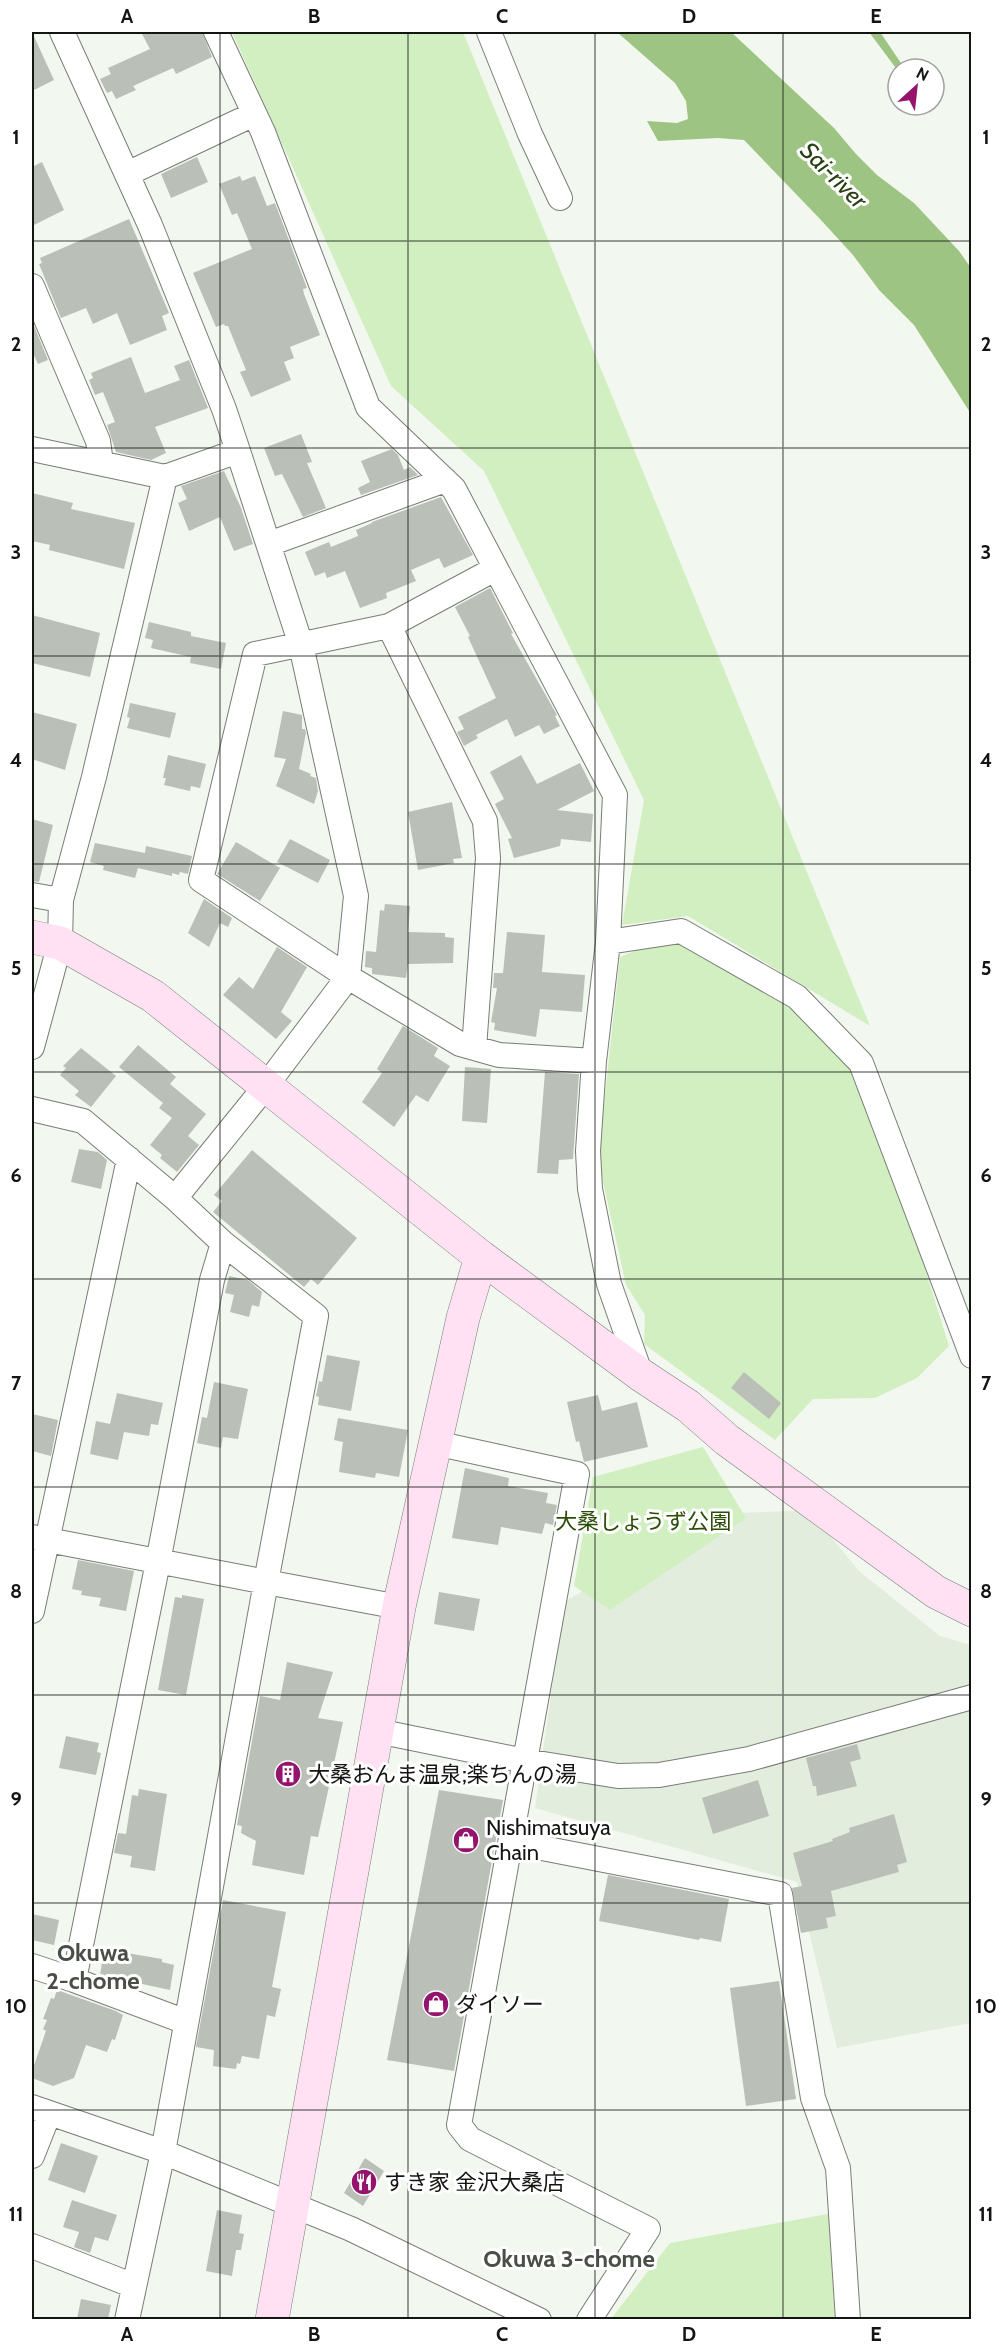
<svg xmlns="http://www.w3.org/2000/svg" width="1003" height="2351" font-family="Cabin,'Noto Sans JP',sans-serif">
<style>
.built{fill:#e3edde}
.green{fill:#d2efc1}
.water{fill:#9dc483}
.building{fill:#babfb7}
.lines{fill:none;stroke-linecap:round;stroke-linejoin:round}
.street-casing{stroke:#787d75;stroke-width:26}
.secondary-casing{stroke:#787d75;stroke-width:34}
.street{stroke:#fff;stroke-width:24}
.secondary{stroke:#ffe1f3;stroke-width:33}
.grid{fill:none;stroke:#131512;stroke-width:1.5;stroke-opacity:0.55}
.labels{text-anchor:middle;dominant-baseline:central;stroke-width:6;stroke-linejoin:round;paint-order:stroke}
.park-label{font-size:22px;fill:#2b4d07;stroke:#fff}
.poi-label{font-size:22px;fill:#131512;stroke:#fff;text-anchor:start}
.water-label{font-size:24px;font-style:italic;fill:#274012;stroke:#fff}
.neighbourhood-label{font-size:24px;font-weight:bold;fill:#4a4e47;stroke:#fff}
.neatline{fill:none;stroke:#131512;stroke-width:2}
.grid-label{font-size:20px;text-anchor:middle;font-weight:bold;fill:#131512}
</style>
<rect width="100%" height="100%" fill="#f2f8ef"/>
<!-- built -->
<path class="built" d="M809,1510L859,1571L940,1636L971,1645V2023L837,2048L797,1882L535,1808L564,1602L715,1514Z"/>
<!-- green -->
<path class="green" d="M232,32H463L870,1026L688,916L622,925L644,800L484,471L391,386Z
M681,931L797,997L861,1063L949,1346L917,1378L875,1398L813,1399L775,1440L644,1344L645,1315L626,1285L598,1159L620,957Z
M703,1447L746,1518L610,1610L574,1586L593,1477Z
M833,2213L832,2274L835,2319L610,2320L670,2243Z"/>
<!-- water -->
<path class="water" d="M617,32H731L834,128L856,154L877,175L914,203L959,251L971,268V414L914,325L879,290L853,255L820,219L744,140L718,138L658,141L647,121L677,123L688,119L686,101L675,83Z
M869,32H880L905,69H898V71Z"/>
<!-- building -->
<path class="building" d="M32,32L54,80L32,91Z
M141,32H202L212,57L176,74L173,68L133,86L136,90L116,99L112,91L107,93L100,79L111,74L108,68L150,49Z
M197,157L208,182L171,198L161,174Z
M42,162L64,210L32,226V167Z
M240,176L242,181L255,176L267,206L275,203L307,288L303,289L304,294L320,335L290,347L294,358L284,362L291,380L251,397L240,372L246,370L228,326H225L224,324L216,327L193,273L252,249L237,213L232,215L219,184Z
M129,219L169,313L162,316L167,330L130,345L117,313L93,324L86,308L61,318L39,264L42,263L40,258Z
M32,321L48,360L38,364L32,351Z
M131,357L145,393L180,380L174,366L189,360L208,408L155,427L166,453L151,460L116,452L107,425L115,422L103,392L95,395L89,380L93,378L91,373Z
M301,434L312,462L307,463L326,508L303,517L282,474L275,476L264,448Z
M392,449L398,455L404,470L410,467L418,475L361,495L358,488L370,482L361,461Z
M224,471L241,508L253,544L234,551L220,517L189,531L178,503L187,499L181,486Z
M32,493L73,503L71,509L135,523L124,569L49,550L50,545L32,541Z
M441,497L473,555L444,568L439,558L411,570L416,581L386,593L387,598L360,608L345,571L327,578L325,572L315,576L305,552L329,542L331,547L358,536L356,530L372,523V522Z
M490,588L513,633L511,634L557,715L555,716L560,726L544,734L539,725L515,737L507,719L476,735L478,738L464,746L457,732L464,729L458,717L496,698L468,637L470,636L455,607Z
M32,615L100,633L90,677L32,663Z
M149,622L191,632V636L226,643L221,669L190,663L191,657L151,648L153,640L145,638Z
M130,703L176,713L170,738L127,728L130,718L127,717Z
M283,711L302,715V729H305L306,733L299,769L311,774L310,776L316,778L318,791L314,804L276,786L286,759L274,757Z
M32,712L77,724L65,770L32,759Z
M168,755L206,764L200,788L191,786L190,791L164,785L166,778H163Z
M521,755L537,784L580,763L594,791L557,810L593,814L591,842L561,839L560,846L514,858L508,839L512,838L495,804L504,799L490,772Z
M452,802L462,858L453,859L454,863L418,870L408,812Z
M32,819L53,825L39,882L32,881Z
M290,839L330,860L318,883L277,862Z
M236,842L280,868L260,901L217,874Z
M95,843L145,853L146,846L192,856L188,874L180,872L179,875L172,873V876L138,868L135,878L103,870L104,866L90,862Z
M204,899L232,918L228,927L220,923L209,947L188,933Z
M385,904L410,906L408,932L445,933V937L454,938L453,963L408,964L406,978L372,974V968L365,967L366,951L376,952L380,910L384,911Z
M507,932L545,935L542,972L585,975L582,1012L540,1009L536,1037L494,1030L495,1023L491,1022L497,988H493L494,973H503Z
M277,947L307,967L281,1012L292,1021L276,1039L223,995L239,977L253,989Z
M403,1026L438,1048L434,1056L450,1066L428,1102L416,1095L394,1127L362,1102L382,1073L377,1069Z
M138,1045L176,1077L170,1084L206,1114L188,1136L199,1145L177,1172L160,1158L162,1155L150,1145L172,1118L159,1108L163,1103L119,1067Z
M81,1048L116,1076L91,1107L75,1095L79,1091L60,1075L66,1068L63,1066Z
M465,1067L491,1069L487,1123L462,1121Z
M545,1072L579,1074L573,1159L559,1160L558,1174L537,1173Z
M79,1149L98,1152L107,1160L101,1189L71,1182Z
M252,1150L357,1238L318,1285L311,1279L304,1287L213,1212L222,1201L214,1195Z
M229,1276L248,1280L262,1292L259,1307L252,1305L249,1317L230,1312L234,1295L225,1293Z
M327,1355L360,1361L351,1411L318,1405L319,1397L316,1396L319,1381L322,1382Z
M744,1372L781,1403L769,1419L731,1388Z
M214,1382L248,1389L238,1439L223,1437L221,1448L197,1443L202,1417L207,1418Z
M117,1393L163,1403L158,1425L151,1424L149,1436L124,1432L118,1460L90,1454L96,1421L110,1424Z
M598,1395L602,1411L637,1402L648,1447L584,1462L579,1441L576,1442L567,1402Z
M32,1414L58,1420L51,1456L32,1451Z
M338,1418L408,1430L399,1477L376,1473L375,1478L339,1472L343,1442L334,1440Z
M465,1468L509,1478L508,1486L548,1493L546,1503L557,1505L553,1525L545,1523L542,1534L501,1527L498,1545L452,1538Z
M78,1560L134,1571L126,1611L99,1606L101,1598L81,1595L82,1591L72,1589Z
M439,1592L480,1599L474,1631L434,1624Z
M182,1595L204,1599L186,1695L158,1690L175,1597L182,1598Z
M287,1662L333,1672L318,1718L343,1722L318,1837L311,1836L304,1875L252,1865L256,1841L241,1833L242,1826L237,1825L260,1696L280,1700Z
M66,1736L99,1743L97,1752L101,1753L96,1775L59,1768Z
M857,1744L861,1759L850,1762L857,1786L817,1796L816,1786H813L806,1758Z
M758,1780L769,1816L713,1834L702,1798Z
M139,1789L167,1794L155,1871L130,1867L132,1856L114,1853L118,1833L126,1834L132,1795L138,1796Z
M439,1790L503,1800L454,2071L387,2060Z
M894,1814L907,1862L897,1865L899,1872L831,1891L836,1916L826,1918L828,1928L801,1933L792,1888L802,1886L793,1853L833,1841L832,1839L850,1832L849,1828Z
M608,1875L729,1899L721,1942L700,1938L699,1940L599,1921Z
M223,1900L286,1912L272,1987L281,1989L275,2017L267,2015L259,2059L242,2056L240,2064L237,2063L236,2069L213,2066L214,2050L196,2047Z
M32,1914L59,1920L54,1945L32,1940Z
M104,1951L114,1953L115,1951L162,1959V1962L174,1965L170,1990L100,1975Z
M779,1981L796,2099L746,2106L730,1988Z
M57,1990L116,2011L123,2015L115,2040L112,2039L107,2052L86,2045L74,2078L53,2086L32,2078V2071L46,2031L43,2029L47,2020L43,2019L51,1998L54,1999Z
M61,2143L98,2156L85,2193L48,2180Z
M365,2158L384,2171L363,2206L344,2193Z
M72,2200L117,2215L108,2241L95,2237L90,2253L74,2247L79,2232L63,2227Z
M217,2210L242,2215L239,2233L244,2234L241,2250H236L232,2276L206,2271Z
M81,2299L111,2305L108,2319H77Z"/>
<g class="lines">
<defs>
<path id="street" d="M62,32L150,225L224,409L238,451L301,645L356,896L348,977L265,1087L175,1198L223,1243L212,1280L158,1562L74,1980L186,2022
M216,32L263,132L368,407L454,489L615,795L608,942L681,931L797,997L861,1063L972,1356
M489,32L530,134L560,198
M127,174L254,114
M32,286L98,441L101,463
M32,449L165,477L94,777L61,900L60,943L32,1047
M165,477L238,451
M269,544L445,480
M495,569L389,626L255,654L201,880L348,977L460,1044L499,1055L594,1061
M389,626L485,821L488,858L474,1048
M32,895L61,900
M608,942L594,1061L588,1151L590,1189L609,1284L641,1375
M32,1109L83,1121L175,1198
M435,1443L577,1474L459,2125L470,2139L648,2229L589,2320
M32,1537L266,1582L316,1316L223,1243
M32,1611L129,1159
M377,1731L525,1761L618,1776L659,1775L749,1759L972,1697
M511,1842L780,1894L813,2098L838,2168L848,2320
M32,1966L74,1980
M32,2107L163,2152L351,2229L539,2320
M32,2156L49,2113
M32,2246L134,2286
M127,2320L163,2152L266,1582L399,1607"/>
<path id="secondary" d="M32,937L60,943L153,996L481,1257L641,1375L688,1406L727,1440L936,1592L972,1610
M272,2320L399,1607L463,1318L481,1257"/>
</defs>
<!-- street casing -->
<use href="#street" class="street-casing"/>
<!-- secondary casing -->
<use href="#secondary" class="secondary-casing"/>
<!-- street -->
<use href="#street" class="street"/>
<!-- secondary -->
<use href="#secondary" class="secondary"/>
</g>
<!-- grid -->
<path class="grid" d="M220,32V2320M408,32V2320M595,32V2320M783,32V2320M32,241H972M32,448H972M32,656H972M32,864H972M32,1072H972M32,1279H972M32,1487H972M32,1695H972M32,1903H972M32,2110H972"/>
<!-- icons -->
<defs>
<symbol id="building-disc" viewBox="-11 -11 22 22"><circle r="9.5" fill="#93136d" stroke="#fff"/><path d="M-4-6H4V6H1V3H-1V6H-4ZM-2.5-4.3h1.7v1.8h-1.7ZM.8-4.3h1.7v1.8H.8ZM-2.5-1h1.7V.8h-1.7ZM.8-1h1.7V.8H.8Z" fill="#fff"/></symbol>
<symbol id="shop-disc" viewBox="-11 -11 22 22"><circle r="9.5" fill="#93136d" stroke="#fff"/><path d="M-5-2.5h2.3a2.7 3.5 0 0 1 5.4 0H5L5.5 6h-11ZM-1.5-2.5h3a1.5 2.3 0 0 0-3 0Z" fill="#fff"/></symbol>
<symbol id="restaurant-disc" viewBox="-11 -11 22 22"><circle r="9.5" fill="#93136d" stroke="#fff"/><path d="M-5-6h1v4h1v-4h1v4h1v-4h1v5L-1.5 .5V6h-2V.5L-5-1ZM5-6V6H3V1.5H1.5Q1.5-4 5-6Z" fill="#fff"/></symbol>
</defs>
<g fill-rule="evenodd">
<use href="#building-disc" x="273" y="1759" width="30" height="30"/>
<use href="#shop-disc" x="451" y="1825" width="30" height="30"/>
<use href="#shop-disc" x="421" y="1989" width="30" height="30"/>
<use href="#restaurant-disc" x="349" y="2167" width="30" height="30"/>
</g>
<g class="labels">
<!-- park labels -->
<g class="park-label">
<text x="643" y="1521">大桑しょうず公園</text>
</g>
<!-- poi labels -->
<g class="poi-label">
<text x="308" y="1774">大桑おんま温泉;楽ちんの湯</text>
<text x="486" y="1827">Nishimatsuya<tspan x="486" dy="25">Chain</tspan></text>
<text x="456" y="2004">ダイソー</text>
<text x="384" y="2182">すき家 金沢大桑店</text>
</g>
<!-- water labels -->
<g class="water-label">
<text transform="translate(834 175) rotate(45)">Sai-river</text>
</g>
<!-- neighbourhood labels -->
<g class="neighbourhood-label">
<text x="93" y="1952">Okuwa<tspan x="93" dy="28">2-chome</tspan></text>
<text x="569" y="2258">Okuwa 3-chome</text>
</g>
</g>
<!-- border -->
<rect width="1003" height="2351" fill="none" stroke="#ffffff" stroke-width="66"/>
<!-- north arrow -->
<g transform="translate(916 87) rotate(27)"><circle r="28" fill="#ffffff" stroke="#a1a1a0" stroke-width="1.5"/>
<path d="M0-4.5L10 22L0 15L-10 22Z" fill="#93136d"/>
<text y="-9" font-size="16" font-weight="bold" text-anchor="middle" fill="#131512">N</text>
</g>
<rect x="33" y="33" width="937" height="2285" class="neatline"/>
<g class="grid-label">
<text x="127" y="23">A</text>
<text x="314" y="23">B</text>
<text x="502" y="23">C</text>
<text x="689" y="23">D</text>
<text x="876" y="23">E</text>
<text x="16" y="144">1</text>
<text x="986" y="144">1</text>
<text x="16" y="351">2</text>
<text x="986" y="351">2</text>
<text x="16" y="559">3</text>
<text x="986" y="559">3</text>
<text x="16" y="767">4</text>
<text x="986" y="767">4</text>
<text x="16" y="975">5</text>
<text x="986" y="975">5</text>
<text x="16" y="1182">6</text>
<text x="986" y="1182">6</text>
<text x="16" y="1390">7</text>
<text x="986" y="1390">7</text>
<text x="16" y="1598">8</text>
<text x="986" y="1598">8</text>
<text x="16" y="1806">9</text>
<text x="986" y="1806">9</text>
<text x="16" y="2013">10</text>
<text x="986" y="2013">10</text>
<text x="16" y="2221">11</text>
<text x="986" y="2221">11</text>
<text x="127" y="2341">A</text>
<text x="314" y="2341">B</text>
<text x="502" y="2341">C</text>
<text x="689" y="2341">D</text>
<text x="876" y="2341">E</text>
</g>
</svg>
